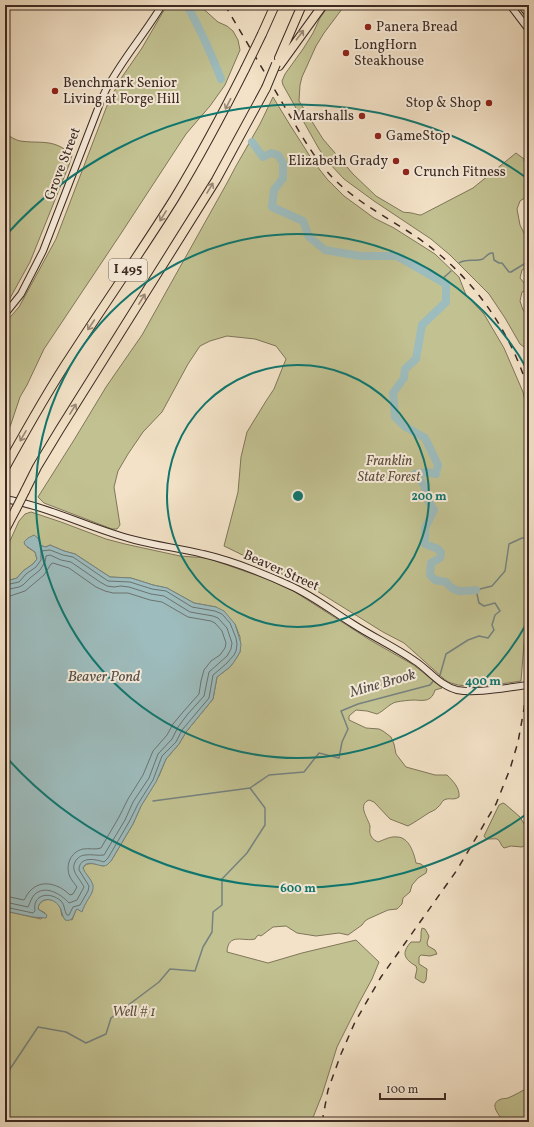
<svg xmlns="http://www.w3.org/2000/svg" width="534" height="1127" font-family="Vollkorn,serif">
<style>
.green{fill:#c2c191;stroke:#7f765a}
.water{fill:#9dbcbd;stroke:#76827f}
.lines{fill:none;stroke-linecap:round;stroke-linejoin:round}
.shore{stroke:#6c7370;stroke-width:1}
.stream{stroke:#76827f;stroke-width:1.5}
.river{stroke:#9dbcbd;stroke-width:8}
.secondary-casing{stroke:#3c2a23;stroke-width:8}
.highway-casing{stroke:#3c2a23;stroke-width:10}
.secondary{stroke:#f7ecdb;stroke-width:6}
.highway{stroke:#f3e2c7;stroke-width:8}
.rail{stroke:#3c2a23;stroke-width:1.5;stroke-dasharray:7 7;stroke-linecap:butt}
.highway-bridge-casing{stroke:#3c2a23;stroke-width:10;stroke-linecap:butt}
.highway-bridge{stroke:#f3e2c7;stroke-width:8}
.oneway{stroke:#988675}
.ring{fill:none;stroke:#0f766e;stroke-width:2}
.poi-dot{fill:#8f2418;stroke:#f7ecdb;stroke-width:1.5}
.labels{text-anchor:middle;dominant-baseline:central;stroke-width:4;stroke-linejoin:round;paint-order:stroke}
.shield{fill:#f7ecdb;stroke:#74645a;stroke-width:1}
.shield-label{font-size:13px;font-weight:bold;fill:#3c2a23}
.poi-label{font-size:14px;fill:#3c2a23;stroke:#f7ecdb;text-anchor:start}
.street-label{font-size:14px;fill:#3c2a23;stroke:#f7ecdb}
.park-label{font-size:14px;font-style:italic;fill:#5e503e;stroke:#f7ecdb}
.water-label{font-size:15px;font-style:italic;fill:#544e4a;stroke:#f7ecdb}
.centre{fill:#0f766e;stroke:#f7ecdb;stroke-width:2}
.ring-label{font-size:12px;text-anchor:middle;font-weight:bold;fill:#0f766e;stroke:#f7ecdb;stroke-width:4;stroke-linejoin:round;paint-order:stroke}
</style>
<rect width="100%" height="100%" fill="#f3e2c7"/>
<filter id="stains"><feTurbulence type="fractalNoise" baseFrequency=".005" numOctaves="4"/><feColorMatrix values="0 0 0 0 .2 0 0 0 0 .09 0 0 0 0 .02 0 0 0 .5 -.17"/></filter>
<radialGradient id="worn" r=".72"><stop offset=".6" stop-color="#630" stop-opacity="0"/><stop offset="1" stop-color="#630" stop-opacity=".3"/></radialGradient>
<!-- green -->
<path class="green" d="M167,5H199L218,22L227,26L233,31L238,40L240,50L225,85L210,106L186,134L120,235L44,349L27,385L20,397L11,424L7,433L5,431V323L19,307L56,239L108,103L122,77L142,48Z
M329,5H345L324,33L316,46L302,77L300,85L299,101L323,139L353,174L376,196L403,212C406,213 408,212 411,213C414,213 417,215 421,215L473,188L516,153L524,159V161L529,168V195L520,201L517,209L520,225L525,235L529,241V266L522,270L520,278L525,284L529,285V290L522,292L520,301L523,310L529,317V347H524L520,344L505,318L489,294L450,255L431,239L374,201L344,179L329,163L319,149L283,85L282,81L285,74L303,49L313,33L320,18Z
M273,97L290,125L313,161L327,179L344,196L374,218L394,228L435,254L459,277L466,295L484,314L504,348L523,392L529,421V581L521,681C501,684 469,690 451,683C448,682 445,680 443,678L404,643L383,632L317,591L224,546L238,492L241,457L247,432L266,401L274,389L286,359L276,346L255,339L227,336L210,341L200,346L188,364L162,412L143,432L128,454L118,471L114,487L120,525L117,529H112L44,503L38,497L74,440L106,387L142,335L227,183L236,166L260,124Z
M5,134C10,136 15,140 20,141C42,144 53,138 72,155L69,165L30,262L9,300L5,301Z
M31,512L61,522L106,539L125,544L180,556L207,558L270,580L292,590L370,640L412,664L420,670L442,688L435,690C432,701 425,701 415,700C409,700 402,701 396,702C389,704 384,711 377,714L367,711L356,710L349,716V720L366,728L379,729L383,731L391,737L394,744L396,754L406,767L435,775H447C453,781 460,788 459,797C453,801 450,797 444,800C441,802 441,805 438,807C435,811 431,811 427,814C421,818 415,822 408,826L390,819L374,802L369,800C357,805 368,818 370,826C370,829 369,833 371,836C372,839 376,841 378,842C384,840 390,836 397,837C409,837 414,853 416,863L421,864L427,869L426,873L418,878L412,885L410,892L403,898L402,904L397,909L388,910L368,919L365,921L362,925L348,935L339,933L316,936L297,933L286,926L273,927L261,936L259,935L257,936L255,939C244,942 228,932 227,952L268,963L302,953L356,940L379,962L372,979L359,1003L337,1047L322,1095L312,1120L301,1122H5V911L41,919L45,913L38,909C39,897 55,897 60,906C61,909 61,913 62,916L72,920L76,910L77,909L82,911L86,902L92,892L89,878L84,872L83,868C86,861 97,864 103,866L109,863L111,861L133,824L141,806L159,776L166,759L179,744L186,732L213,699L217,677L230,667L237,657L240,652V637L235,624L216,607L194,603L167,588L153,585L131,578L110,577L75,554L64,551L50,545L46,547L42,546L40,544L38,538L32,536L27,547L35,552L37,559L33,564L23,571L17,578L7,581L5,584V552L19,521L25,514Z
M503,803L505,804L520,817L529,832V843L522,847L511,846L504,848C500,845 501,841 497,839C492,838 486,841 484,836L499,805Z
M422,928L425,929L429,936L427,943L428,946L435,950L437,954L430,956L421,955L419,957V964L427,969L426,980L424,983L421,982L415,978L417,969L416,966C404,959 401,953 411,942H420C422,937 420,933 422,928Z
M529,1087V1122H504C500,1116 489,1105 499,1100C502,1098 505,1099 508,1098C515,1095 522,1091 529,1087Z"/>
<!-- water -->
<path class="water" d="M34,535L38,538L40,544L42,546L46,547L50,545L64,551L75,554L110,577L131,578L153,585L167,588L194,603L216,607L224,611L235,624L241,644L240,652L234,662L230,667L217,677L213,699L186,732L179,744L166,759L156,782L141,806L133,824L111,861C110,862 108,864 107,865C100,869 88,857 83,868C85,874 91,878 93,885C94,892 89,897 86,903C84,906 83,909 82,912L77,909L76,910C73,916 73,922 65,920C62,916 62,910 59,906C53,897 39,897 38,909L47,915L46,918L33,917L5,911V584L7,581L17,578L23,571L33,564L37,559L35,552L25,545L24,542L28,538Z"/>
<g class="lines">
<!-- shore -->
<path class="shore" d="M5,585L19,582L26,574L36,567L41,560V551L50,550L63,555L73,557L108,581L130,582L152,589L166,591L192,607L215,611L222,614L230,623L236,638L237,644L236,651L234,655L227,663L219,670L213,675L209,698L182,730L176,742L162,756L153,780L138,804L129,822L108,858L104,862C95,859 79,856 79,870L89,886L88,891L80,905L73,907L69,915H67C64,911 65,905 61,901C50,891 32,894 35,911L33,913L5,907
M5,590L19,587L23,585L30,578L40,570L45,562L46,556L50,555L61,560L71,562L100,582L107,586L114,587L121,586L129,587L151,594L164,596L190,612L213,616L218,618L227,628L232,643L231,649L227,656L209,672L204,696L187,715L178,727L172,739L158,754L149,778L133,802L125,820L104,855C98,856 91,854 85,855C82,855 79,857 77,859C68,870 80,878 84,887L77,900L69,903C61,894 45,884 34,895C31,899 30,903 28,907L5,902
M5,596H10L25,591L44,575L51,564L53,563L69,568L96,587L105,591L113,593H128L150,600L162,602L188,617L211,621L215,623L222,631L226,643L225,648L220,655L211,661L204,670L201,681L199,694L183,712L173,724L167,735L153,751L143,775L128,799L119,817L101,848C96,850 89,848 83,849C70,852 65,866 70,877C72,881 75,884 77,887L73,894L70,895C60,885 44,879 32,889C28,892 26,897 24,900L5,896"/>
<!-- stream -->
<path class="stream" d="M459,263C466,258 475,262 483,259C485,257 488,254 491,253H493L494,260L499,263H502L509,272H511L529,261
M440,281L451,271
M437,678L440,675L446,654L468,640L479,636L488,638L494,630L492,625L495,615L500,611L495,603L484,606L479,603L476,590L492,586L505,571L509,544L522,538H526
M153,801L250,788
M5,1088L10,1069L38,1027L66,1032L86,1043L106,1034L111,1018L159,982L170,969L195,971L203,947L212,932L213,912L222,905V879L247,853L265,825V808L250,788L269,775L304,772L319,753L339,758L342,742L348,729L341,711L358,704L430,685L434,680"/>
<!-- river -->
<path class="river" d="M187,5C200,29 211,53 221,79
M252,142L263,157L271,153L278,155L283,163V178L274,190L272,207L303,221L309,237L325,250L360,256H397L446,284V302L422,325L416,359L405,369L404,378L393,393L395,417L404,426L425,438L438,465L436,474L427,472L415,474L424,485L428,500L434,510L425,528V544L438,549L441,553L440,558L431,563L430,575L435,580L446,582C455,594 463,591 476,590"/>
<defs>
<path id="secondary" d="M510,5L529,30
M521,5L529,15
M5,314L21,294L43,251L99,106C102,98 105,90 110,83C125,56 146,32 162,5
M5,499C50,507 91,529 135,540C157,546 180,548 203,554C233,561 263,573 291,586C313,596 332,611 353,624C373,637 395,647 415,661C429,670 440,686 457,690C476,694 509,687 529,685"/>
<path id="highway" d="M262,34L275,5
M279,58L302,5
M279,66L323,5
M5,468C26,430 47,392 71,356C105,303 141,252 174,199C200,156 223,113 245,69
M25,491L37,467L60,429L216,180L266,88
M5,530L16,509"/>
</defs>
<!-- secondary casing -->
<use href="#secondary" class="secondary-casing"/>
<!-- highway casing -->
<use href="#highway" class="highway-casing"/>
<!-- secondary -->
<use href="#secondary" class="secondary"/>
<!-- highway -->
<use href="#highway" class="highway"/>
<!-- rail -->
<path class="rail" d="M225,5C244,38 264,71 283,104C298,129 312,156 332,177C356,202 387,217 415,236C470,273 510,328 529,392
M322,1122L328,1090L341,1054L355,1022L381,977L457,870L496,804L510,769L518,742L524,709L529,650"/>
<defs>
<path id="highway-bridge" d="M245,69L262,34
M266,88L276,64
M16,509L25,491"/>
</defs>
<!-- highway-bridge casing -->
<use href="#highway-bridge" class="highway-bridge-casing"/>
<!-- highway-bridge -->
<use href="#highway-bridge" class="highway-bridge"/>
</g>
<!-- one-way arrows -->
<defs><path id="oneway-shaft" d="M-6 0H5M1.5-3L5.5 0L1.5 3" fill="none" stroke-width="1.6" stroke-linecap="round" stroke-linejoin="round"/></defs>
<g class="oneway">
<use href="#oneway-shaft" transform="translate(300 35) rotate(-53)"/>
<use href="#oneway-shaft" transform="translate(228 104) rotate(117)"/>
<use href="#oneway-shaft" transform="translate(210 188) rotate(-59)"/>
<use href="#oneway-shaft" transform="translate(163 216) rotate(122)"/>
<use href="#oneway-shaft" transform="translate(142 299) rotate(-58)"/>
<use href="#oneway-shaft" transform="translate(91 325) rotate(124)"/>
<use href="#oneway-shaft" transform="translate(73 409) rotate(-58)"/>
<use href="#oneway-shaft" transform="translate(23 436) rotate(120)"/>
</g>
<!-- distance rings -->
<g class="ring">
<circle cx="298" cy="496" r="131"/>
<path d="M528 621A262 262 0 1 1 528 371"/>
<path d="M528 813A392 392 0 0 1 7 758M7 234A392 392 0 0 1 528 179"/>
</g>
<!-- markers -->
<g class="poi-dot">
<circle cx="368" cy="27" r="4"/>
<circle cx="346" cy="53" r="4"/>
<circle cx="55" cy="91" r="4"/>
<circle cx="489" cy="103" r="4"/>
<circle cx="362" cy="116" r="4"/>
<circle cx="378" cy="136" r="4"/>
<circle cx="396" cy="161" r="4"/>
<circle cx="406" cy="172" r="4"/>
</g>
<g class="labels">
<!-- shield labels -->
<rect class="shield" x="109" y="259" width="38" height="22" rx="3"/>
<g class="shield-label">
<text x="128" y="270">I 495</text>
</g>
<!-- poi labels -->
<g class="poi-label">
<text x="376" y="27">Panera Bread</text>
<text x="354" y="45">LongHorn<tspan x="354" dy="16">Steakhouse</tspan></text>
<text x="63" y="83">Benchmark Senior<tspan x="63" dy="16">Living at Forge Hill</tspan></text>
<text x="481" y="103" text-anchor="end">Stop &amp; Shop</text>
<text x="354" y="116" text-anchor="end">Marshalls</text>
<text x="386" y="136">GameStop</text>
<text x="388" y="161" text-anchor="end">Elizabeth Grady</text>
<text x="414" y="172">Crunch Fitness</text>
</g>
<!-- street labels -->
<g class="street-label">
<text transform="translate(63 164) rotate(-69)">Grove Street</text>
<text transform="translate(281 571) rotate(24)">Beaver Street</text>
</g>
<!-- park labels -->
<g class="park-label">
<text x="389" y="461">Franklin<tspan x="389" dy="16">State Forest</tspan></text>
<text x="134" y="1012">Well # 1</text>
</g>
<!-- water labels -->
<g class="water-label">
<text x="104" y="677">Beaver Pond</text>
<text transform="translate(383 684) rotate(-16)">Mine Brook</text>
</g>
</g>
<circle cx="298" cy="496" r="6" class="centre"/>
<g class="ring-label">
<text x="429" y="500">200 m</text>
<text x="483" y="685">400 m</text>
<text x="298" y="892">600 m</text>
</g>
<!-- margin -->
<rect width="534" height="1127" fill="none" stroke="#f3e2c7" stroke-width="20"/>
<rect x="6" y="6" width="522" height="1115" fill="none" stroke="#3c2a23" stroke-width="2"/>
<rect x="10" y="10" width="514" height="1107" fill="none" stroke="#3c2a23"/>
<!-- scale -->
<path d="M380 1093v6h65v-6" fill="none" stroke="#3c2a23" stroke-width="2"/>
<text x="386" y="1093" font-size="12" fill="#3c2a23" stroke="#f7ecdb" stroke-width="3" paint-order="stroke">100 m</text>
<rect width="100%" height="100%" filter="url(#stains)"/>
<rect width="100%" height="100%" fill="url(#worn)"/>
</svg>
